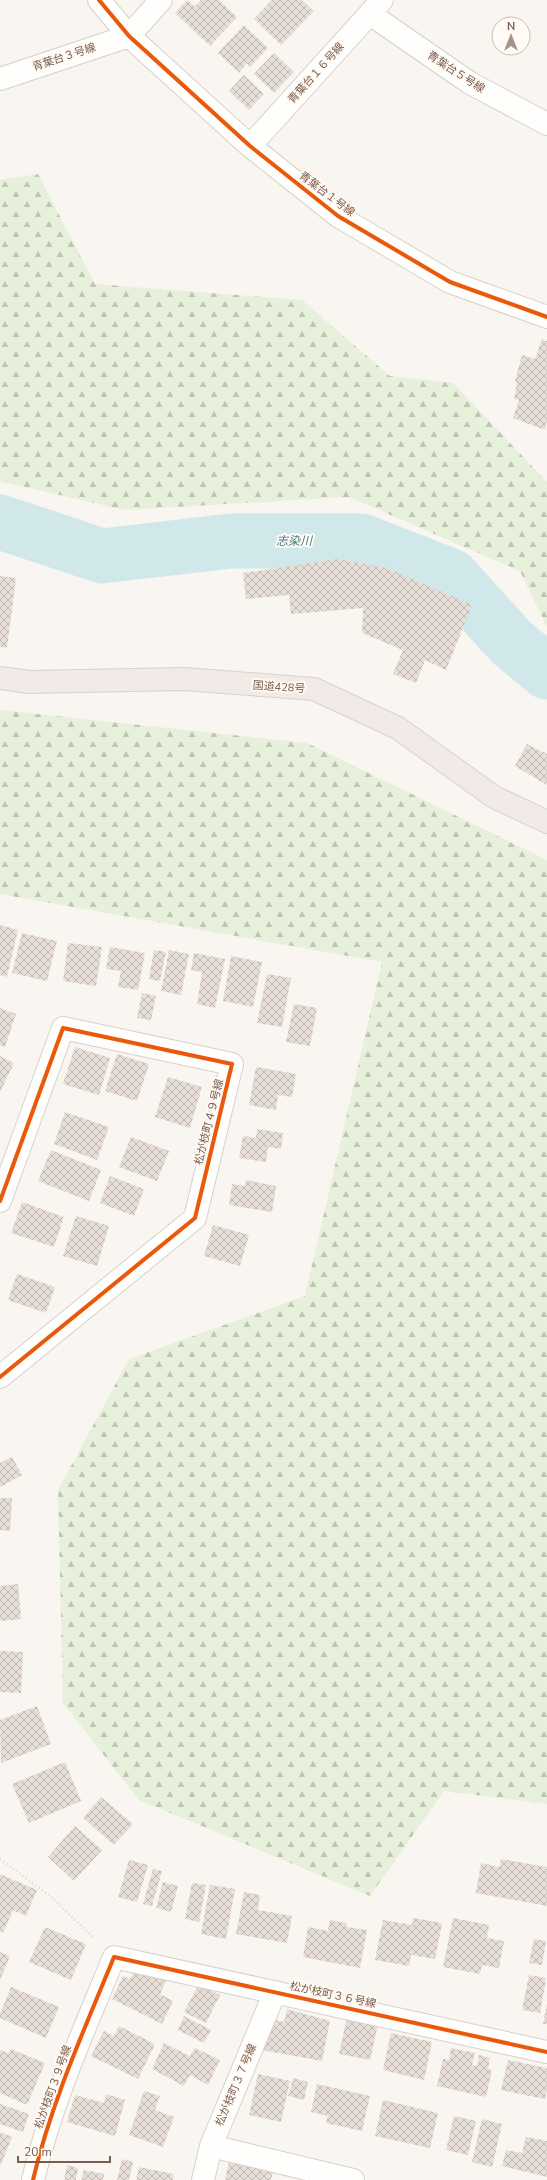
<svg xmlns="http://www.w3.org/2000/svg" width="547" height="2180" font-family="'Nunito Sans','Noto Sans JP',sans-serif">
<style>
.forest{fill:url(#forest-firs)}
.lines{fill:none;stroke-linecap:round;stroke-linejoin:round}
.river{stroke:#d0e8ea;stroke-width:55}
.building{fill:url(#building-cross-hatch)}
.minor-casing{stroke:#d7d1cb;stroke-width:24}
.highway-casing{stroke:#dad1cc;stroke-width:24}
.path{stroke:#dcd5d0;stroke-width:2.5;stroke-dasharray:1 3;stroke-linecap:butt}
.minor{stroke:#fefefd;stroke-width:22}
.highway{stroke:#f2eae7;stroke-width:22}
.cycleway-casing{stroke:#fffaf3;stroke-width:6}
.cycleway{stroke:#e8590c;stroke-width:4}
.labels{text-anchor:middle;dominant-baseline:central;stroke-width:4;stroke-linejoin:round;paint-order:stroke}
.street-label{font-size:11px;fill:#7a5c4d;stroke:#fffaf3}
.water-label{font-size:12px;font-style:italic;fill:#437c86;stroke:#fffaf3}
</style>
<defs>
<pattern id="forest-firs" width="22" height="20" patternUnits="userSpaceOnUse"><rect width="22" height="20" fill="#e7f0db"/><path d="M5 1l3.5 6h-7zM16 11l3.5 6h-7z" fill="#c0c6b4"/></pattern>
<pattern id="building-cross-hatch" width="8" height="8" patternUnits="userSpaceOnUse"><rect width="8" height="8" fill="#e6ded7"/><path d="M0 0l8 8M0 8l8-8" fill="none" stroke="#bfb7b1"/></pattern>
</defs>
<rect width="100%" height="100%" fill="#f9f5f0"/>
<!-- forest -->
<path class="forest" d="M38,174L95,284L302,300L390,376L453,383L547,482V627L520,571L349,497L124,510L0,481V180Z
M0,710L307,743L547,860V1804L444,1791L370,1896L139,1800L63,1703L58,1490L129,1359L305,1296L382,962L0,894Z"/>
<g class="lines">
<!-- river -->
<path class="river" d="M0,522L102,556L231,541H362L451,576L511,642L547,672"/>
</g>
<!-- building -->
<path class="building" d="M187,0L195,6L201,0H219L237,17L210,46L175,13Z
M272,0H302L314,11L281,45L254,19Z
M244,25L268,48L250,67L247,63L239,73L218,53Z
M274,53L294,72L274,93L254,74Z
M244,75L264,94L249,110L229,91Z
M542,339L547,341V420L545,430L513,418L519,400L514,399L517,383L515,381L522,355L535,359Z
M338,559L387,568L472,605L446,670L425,660L416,683L393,674L403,650L362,633L363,608L291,614L289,595L246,599L243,573Z
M0,576L16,578L7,648L0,647Z
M527,744L547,754V785L515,766Z
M0,925L18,930L7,977L0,975Z
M22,933L57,941L47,981L12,973Z
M68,943L102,947L96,986L63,981Z
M110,947L145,953L138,990L118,987L121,971L106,969Z
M154,950L166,952L160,981L149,979Z
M169,950L189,954L181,995L161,991Z
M194,953L225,959L215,1008L197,1004L202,972L191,970Z
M231,956L262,962L253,1007L223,1001Z
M267,974L291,978L282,1027L257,1023Z
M142,993L156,996L151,1020L137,1018Z
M294,1004L317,1008L310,1046L286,1042Z
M0,1008L16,1014L5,1047L0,1045Z
M75,1047L110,1058L99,1095L63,1084Z
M117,1054L149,1064L137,1101L105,1091Z
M0,1056L14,1063L0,1092Z
M256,1067L296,1074L292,1097L278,1095L276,1110L249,1105Z
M168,1077L202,1087L190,1128L155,1117Z
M65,1112L109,1127L97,1160L54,1144Z
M257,1129L283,1133L281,1149L268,1147L266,1162L239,1158L243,1136L256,1138Z
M131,1137L169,1151L157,1181L119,1167Z
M51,1150L101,1170L89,1201L38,1181Z
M110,1176L144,1189L134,1216L100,1203Z
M246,1180L276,1186L272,1212L229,1205L232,1184L245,1186Z
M22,1202L64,1217L54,1247L11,1233Z
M76,1216L109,1226L97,1266L63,1256Z
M213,1225L249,1235L240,1266L204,1256Z
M17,1274L55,1287L46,1313L8,1300Z
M12,1457L22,1475L0,1487V1463Z
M0,1498H12L10,1531L0,1530Z
M18,1584L21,1619L0,1621V1586Z
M0,1651L23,1652L21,1693L0,1692Z
M37,1706L51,1744L1,1763L0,1720Z
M65,1762L81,1801L29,1823L12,1784Z
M101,1797L133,1824L114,1845L83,1818Z
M75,1826L102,1850L74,1881L48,1857Z
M501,1859L547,1867V1906L476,1893L481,1863L499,1867Z
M129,1860L148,1865L137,1902L118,1897Z
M153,1869L162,1871L152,1906L143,1904Z
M0,1874L37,1890L26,1916L13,1910L3,1933L0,1932Z
M163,1882L178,1886L171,1912L156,1908Z
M192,1883L206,1885L199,1922L185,1919Z
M210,1885L235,1889L226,1939L201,1934Z
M244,1892L260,1895L258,1910L292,1916L287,1943L236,1934Z
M413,1918L442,1923L435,1959L411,1955L409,1966L375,1960L383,1920L412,1925Z
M453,1918L489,1925L487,1938L504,1941L499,1968L482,1965L480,1974L443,1967Z
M330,1920L347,1923L346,1927L367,1930L360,1968L303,1957L308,1927L328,1931Z
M45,1927L86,1944L71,1980L29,1962Z
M534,1939L546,1941L542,1965L529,1963Z
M0,1952L10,1956L0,1980Z
M136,1967L166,1981L160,1994L173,2001L162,2024L112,1999L123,1976L130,1979Z
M529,1975L546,1978L540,2013L522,2010Z
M199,1984L220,1995L206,2023L184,2012Z
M11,1987L59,2007L46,2038L0,2018V2014Z
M547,2004V2024H543Z
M287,2009L330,2021L322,2061L262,2050L270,2019L284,2022Z
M184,2016L211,2030L204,2043L178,2030Z
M347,2017L378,2024L370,2060L339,2054Z
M119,2026L155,2044L138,2079L91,2056L104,2031L114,2036Z
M391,2033L432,2042L424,2080L383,2070Z
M164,2043L190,2056L195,2048L220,2060L208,2085L190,2075L184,2086L152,2069Z
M451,2048L475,2053L472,2065L477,2066L479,2055L490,2058L488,2069L492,2070L486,2097L437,2086L443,2059L449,2060Z
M11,2049L45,2063L27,2105L0,2093V2050L8,2053Z
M508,2060L547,2068V2089L545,2099L501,2090Z
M258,2074L290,2081L281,2122L249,2115Z
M293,2078L308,2082L304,2100L288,2096Z
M317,2084L370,2096L362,2131L326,2123L328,2116L311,2112Z
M144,2091L160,2096L155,2110L174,2117L163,2147L129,2135Z
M106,2094L125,2100L115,2136L67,2122L75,2095L104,2103Z
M383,2100L438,2113L430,2148L375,2136Z
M0,2104L29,2114L23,2132L0,2124Z
M454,2116L476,2121L468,2155L446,2150Z
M482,2119L502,2124L492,2167L472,2162Z
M0,2132L12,2137L0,2167Z
M526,2137L547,2141V2177L502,2166L506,2150L522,2153Z
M122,2159L133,2162L129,2180H117Z
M229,2161L273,2171L271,2180H225Z
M67,2165L78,2168L76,2180H64Z
M139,2167L174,2174L173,2180H136Z
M84,2170L104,2174L103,2180H81Z"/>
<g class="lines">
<defs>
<path id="minor" d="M99,0L129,36L250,146L338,216L450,282L547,317
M370,14L470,83L547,124
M129,36L161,0
M0,79L129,36
M250,146L382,0
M0,1201L63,1028L232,1064L195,1218L0,1377
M211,2146L353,2180
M33,2180C51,2103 84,2030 114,1957L547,2052
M203,2180L211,2146L275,1992"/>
<path id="highway" d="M0,678L29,682L184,679L314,689L398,728L494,797L547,822"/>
</defs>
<!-- minor casing -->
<use href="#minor" class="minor-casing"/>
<!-- highway casing -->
<use href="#highway" class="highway-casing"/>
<!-- path -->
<path class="path" d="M0,1859L50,1896L94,1938"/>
<!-- minor -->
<use href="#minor" class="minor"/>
<!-- highway -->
<use href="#highway" class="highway"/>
<defs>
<path id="cycleway" d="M99,0L129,36L250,146L338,216L450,282L547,317
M0,1201L63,1028L232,1064L195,1218L0,1377
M33,2180C51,2103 84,2030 114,1957L547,2052"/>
</defs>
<!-- cycleway casing -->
<use href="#cycleway" class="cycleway-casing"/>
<!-- cycleway -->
<use href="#cycleway" class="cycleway"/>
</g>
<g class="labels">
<!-- street labels -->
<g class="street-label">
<text transform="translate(64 57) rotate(-18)">青葉台３号線</text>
<text transform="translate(456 72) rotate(33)">青葉台５号線</text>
<text transform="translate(316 73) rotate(-48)">青葉台１６号線</text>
<text transform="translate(327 194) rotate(37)">青葉台１号線</text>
<text transform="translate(279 687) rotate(4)">国道428号</text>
<text transform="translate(209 1122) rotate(-76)">松が枝町４９号線</text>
<text transform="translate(333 1995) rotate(12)">松が枝町３６号線</text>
<text transform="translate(236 2085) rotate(-67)">松が枝町３７号線</text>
<text transform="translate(53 2087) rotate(-70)">松が枝町３９号線</text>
</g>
<!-- water labels -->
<g class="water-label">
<text x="294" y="541">志染川</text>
</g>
</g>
<!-- north arrow -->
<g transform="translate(511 36)"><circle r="19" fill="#fffaf3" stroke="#cabbb1"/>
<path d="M0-3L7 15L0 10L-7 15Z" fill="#a69286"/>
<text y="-6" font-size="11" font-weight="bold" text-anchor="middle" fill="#7a5c4d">N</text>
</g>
<!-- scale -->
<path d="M18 2156v6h92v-6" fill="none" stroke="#7a5c4d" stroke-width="2"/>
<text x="24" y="2156" font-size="12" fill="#7a5c4d" stroke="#fffaf3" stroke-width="3" paint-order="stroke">20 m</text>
</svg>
